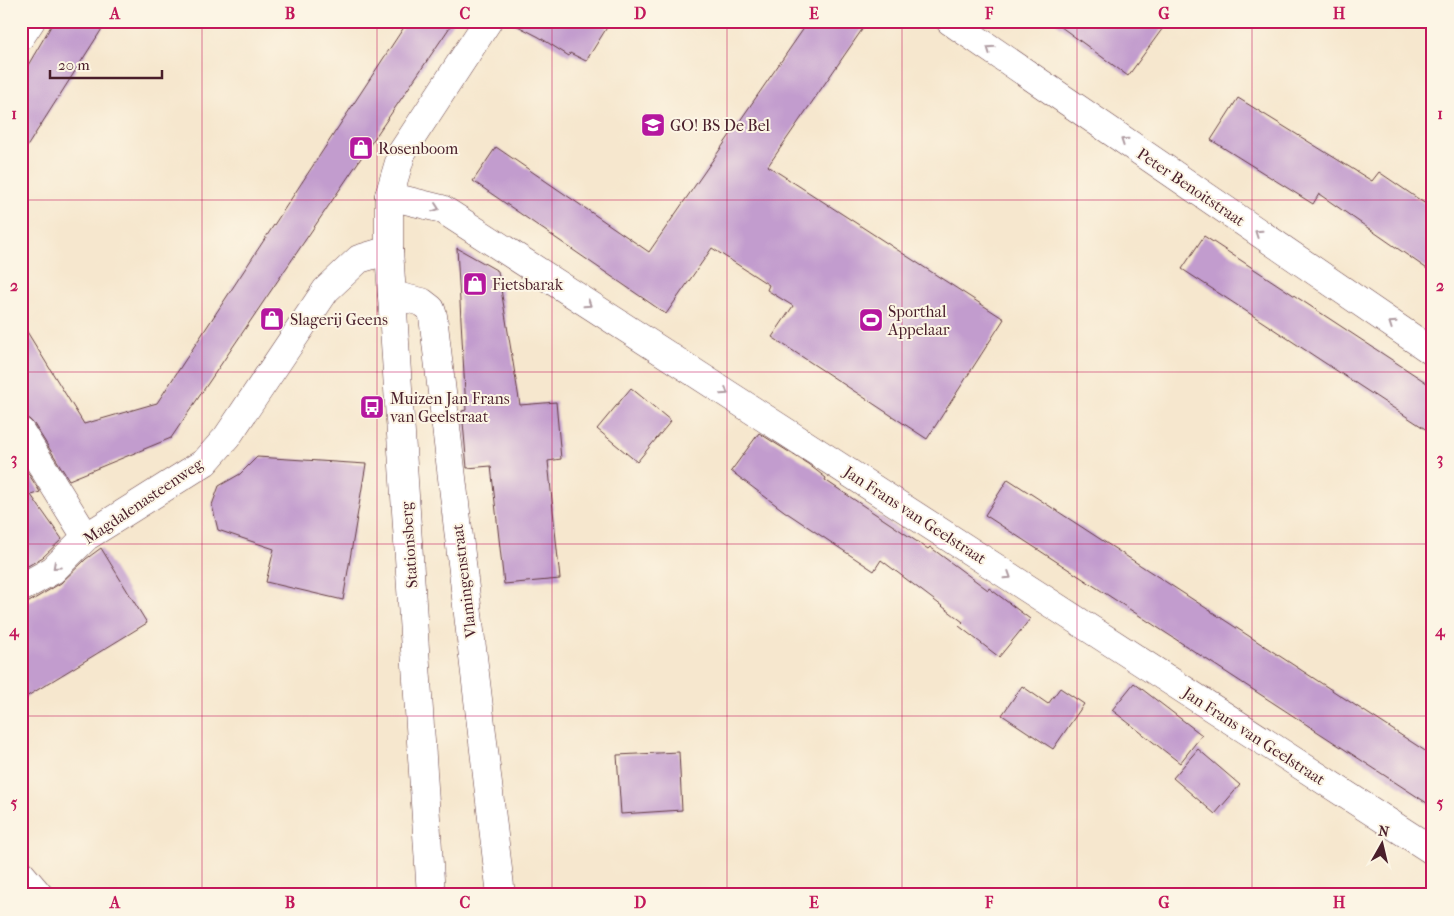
<svg xmlns="http://www.w3.org/2000/svg" width="1454" height="916" font-family="'IM FELL French Canon',serif">
<style>
.building{fill:#c29cce}
.lines{fill:none;stroke-linecap:round;stroke-linejoin:round}
.minor-casing{stroke:#643d43;stroke-width:29}
.tertiary-casing{stroke:#643d43;stroke-width:29}
.minor{stroke:#fff;stroke-width:28}
.tertiary{stroke:#fff;stroke-width:28}
.oneway{stroke:#ae9aa0}
.grid{fill:none;stroke:#c2185b;stroke-width:1;stroke-opacity:0.55}
.labels{text-anchor:middle;dominant-baseline:central;stroke-width:4;stroke-linejoin:round;paint-order:stroke}
.poi-label{font-size:16px;fill:#4a1f2b;stroke:#fcf5e5;text-anchor:start}
.street-label{font-size:16px;fill:#4a1f2b;stroke:#fcf5e5}
.neatline{fill:none;stroke:#c2185b;stroke-width:2}
.grid-label{font-size:16px;text-anchor:middle;font-weight:bold;fill:#c2185b}
</style>
<rect width="100%" height="100%" fill="#fcf5e5"/>
<filter id="ink" filterUnits="userSpaceOnUse"><feTurbulence type="fractalNoise" baseFrequency=".02" numOctaves="2"/><feDisplacementMap in="SourceGraphic" scale="10" xChannelSelector="R" yChannelSelector="G"/><feConvolveMatrix kernelMatrix="1 2 1 2 8 2 1 2 1" color-interpolation-filters="sRGB"/></filter>
<filter id="wash" filterUnits="userSpaceOnUse"><feTurbulence type="fractalNoise" baseFrequency=".0096" numOctaves="4" result="noise"/><feDisplacementMap in="SourceGraphic" scale="20" xChannelSelector="R" yChannelSelector="G"/><feGaussianBlur stdDeviation="1.12" result="paint"/><feColorMatrix in="noise" values="0 0 0 0 0 0 0 0 0 0 0 0 0 0 0 0 0 1.4 0 .05"/><feComposite in="paint" operator="in"/></filter>
<g filter="url(#wash)">
<rect width="100%" height="100%" fill="#f6e7ce"/>
<g id="blocks">
<!-- building -->
<path class="building" d="M54,21H107L21,156V77Z
M408,21H454L171,438L69,480L34,424L29,419L21,416V322L84,424L157,403Z
M508,21H611L586,61L570,53L569,56L539,37Z
M809,21H868L768,166L1004,319L927,439L772,337L793,306L767,290L769,285L712,248L666,314L473,181L496,147L649,252Z
M1053,21H1168L1128,76Z
M1238,98L1372,181L1379,172L1433,209V273L1319,194L1313,204L1211,140Z
M1204,236L1433,387V434L1182,269Z
M457,248L498,271L520,405L556,402L561,459L548,461L560,579L504,584L491,466L467,468L462,411L466,410Z
M631,388L671,421L637,462L597,429Z
M759,433L808,464L826,478L825,480L874,513L928,549L930,547L988,590L989,588L1030,619L999,657L959,626L963,622L881,560L874,571L784,511L731,471Z
M257,457L366,464L343,600L266,582L274,549L218,530L212,505L219,486L240,474Z
M21,462L40,492L31,495L62,539L43,557L21,570Z
M1008,479L1433,756V807L985,515Z
M101,548L147,623L21,700V604L29,602L61,583L86,559Z
M1134,683L1202,735L1180,763L1112,710Z
M1022,686L1048,704L1060,688L1084,704L1053,749L1002,715Z
M1198,749L1240,785L1215,814L1173,778Z
M679,752L682,810L621,814L617,755Z"/>
</g>
</g>
<g filter="url(#ink)">
<use href="#blocks" fill-opacity="0" stroke="#643d43" stroke-width="1"/>
<g class="lines">
<defs>
<path id="minor" d="M950,21L1433,352
M21,36L31,21
M389,196L442,209L1433,851
M392,295L422,302L431,309L433,316L501,895
M21,432L86,537
M21,588L53,570L86,537L205,462L227,437L326,290L359,259L389,250
M21,874L39,895"/>
<path id="tertiary" d="M431,895L389,250V196L402,152L488,21"/>
</defs>
<!-- minor casing -->
<use href="#minor" class="minor-casing"/>
<!-- tertiary casing -->
<use href="#tertiary" class="tertiary-casing"/>
<!-- minor -->
<use href="#minor" class="minor"/>
<!-- tertiary -->
<use href="#tertiary" class="tertiary"/>
</g>
<!-- one-way arrows -->
<defs><path id="oneway-chevron" d="M-2-3.5L2.5 0L-2 3.5" fill="none" stroke-width="1.6" stroke-linecap="round" stroke-linejoin="round" transform="scale(1.25)"/></defs>
<g class="oneway">
<use href="#oneway-chevron" transform="translate(990 49) rotate(-145)"/>
<use href="#oneway-chevron" transform="translate(1124 141) rotate(-146)"/>
<use href="#oneway-chevron" transform="translate(436 208) rotate(19)"/>
<use href="#oneway-chevron" transform="translate(1258 233) rotate(-146)"/>
<use href="#oneway-chevron" transform="translate(588 304) rotate(33)"/>
<use href="#oneway-chevron" transform="translate(1392 324) rotate(-146)"/>
<use href="#oneway-chevron" transform="translate(725 392) rotate(33)"/>
<use href="#oneway-chevron" transform="translate(56 566) rotate(138)"/>
<use href="#oneway-chevron" transform="translate(1008 576) rotate(33)"/>
</g>
</g>
<!-- grid -->
<path class="grid" d="M202,21V895M377,21V895M552,21V895M727,21V895M902,21V895M1077,21V895M1252,21V895M21,200H1433M21,372H1433M21,544H1433M21,716H1433"/>
<!-- icons -->
<defs>
<symbol id="school-square" viewBox="-11 -11 22 22"><rect x="-9" y="-9" width="18" height="18" rx="4" fill="#b5179e" stroke="#fcf5e5"/><path d="M0-5L7-2L0 1L-7-2ZM-4 1L0 2.5L4 1V4Q0 6-4 4Z" fill="#fff"/></symbol>
<symbol id="shop-square" viewBox="-11 -11 22 22"><rect x="-9" y="-9" width="18" height="18" rx="4" fill="#b5179e" stroke="#fcf5e5"/><path d="M-5-2.5h2.3a2.7 3.5 0 0 1 5.4 0H5L5.5 6h-11ZM-1.5-2.5h3a1.5 2.3 0 0 0-3 0Z" fill="#fff"/></symbol>
<symbol id="stadium-square" viewBox="-11 -11 22 22"><rect x="-9" y="-9" width="18" height="18" rx="4" fill="#b5179e" stroke="#fcf5e5"/><path d="M0-5a6.5 5 0 1 0 0 10a6.5 5 0 1 0 0-10ZM-3.5-1.8h7v3.6h-7Z" fill="#fff"/></symbol>
<symbol id="bus-square" viewBox="-11 -11 22 22"><rect x="-9" y="-9" width="18" height="18" rx="4" fill="#b5179e" stroke="#fcf5e5"/><path d="M-5-6H5V4H4V6H2V4H-2V6H-4V4H-5ZM-3.5-4V0h7V-4ZM-3.5 1.2v1.5H-2V1.2ZM2 1.2v1.5H3.5V1.2Z" fill="#fff"/></symbol>
</defs>
<g fill-rule="evenodd">
<use href="#school-square" x="639" y="111" width="28" height="28"/>
<use href="#shop-square" x="347" y="134" width="28" height="28"/>
<use href="#shop-square" x="461" y="270" width="28" height="28"/>
<use href="#shop-square" x="258" y="305" width="28" height="28"/>
<use href="#stadium-square" x="857" y="306" width="28" height="28"/>
<use href="#bus-square" x="358" y="393" width="28" height="28"/>
</g>
<g class="labels">
<!-- poi labels -->
<g class="poi-label">
<text x="670" y="125">GO! BS De Bel</text>
<text x="378" y="148">Rosenboom</text>
<text x="492" y="284">Fietsbarak</text>
<text x="888" y="311">Sporthal<tspan x="888" dy="18">Appelaar</tspan></text>
<text x="290" y="319">Slagerij Geens</text>
<text x="390" y="398">Muizen Jan Frans<tspan x="390" dy="18">van Geelstraat</tspan></text>
</g>
<!-- street labels -->
<g class="street-label">
<text transform="translate(1191 187) rotate(34)">Peter Benoitstraat</text>
<text transform="translate(143 501) rotate(-34)">Magdalenasteenweg</text>
<text transform="translate(915 515) rotate(33)">Jan Frans van Geelstraat</text>
<text transform="translate(409 545) rotate(-94)">Stationsberg</text>
<text transform="translate(464 581) rotate(-97)">Vlamingenstraat</text>
<text transform="translate(1254 736) rotate(33)">Jan Frans van Geelstraat</text>
</g>
</g>
<!-- margin -->
<rect width="1454" height="916" fill="none" stroke="#fcf5e5" stroke-width="55"/>
<!-- north arrow -->
<g transform="translate(1382 844) rotate(8)" stroke="#fcf5e5" stroke-width="4" paint-order="stroke">
<path d="M0-4L9 19L0 12L-9 19Z" fill="#4a1f2b"/>
<text y="-8" font-size="14" font-weight="bold" text-anchor="middle" fill="#4a1f2b">N</text>
</g>
<!-- scale -->
<path d="M50 70v8h112v-8" fill="none" stroke="#4a1f2b" stroke-width="2.5"/>
<text x="58" y="70" font-size="15" fill="#4a1f2b" stroke="#fcf5e5" stroke-width="4" paint-order="stroke">20 m</text>
<rect x="28" y="28" width="1398" height="860" class="neatline"/>
<g class="grid-label">
<text x="115" y="19">A</text>
<text x="290" y="19">B</text>
<text x="465" y="19">C</text>
<text x="640" y="19">D</text>
<text x="814" y="19">E</text>
<text x="989" y="19">F</text>
<text x="1164" y="19">G</text>
<text x="1339" y="19">H</text>
<text x="14" y="119">1</text>
<text x="1440" y="119">1</text>
<text x="14" y="291">2</text>
<text x="1440" y="291">2</text>
<text x="14" y="464">3</text>
<text x="1440" y="464">3</text>
<text x="14" y="636">4</text>
<text x="1440" y="636">4</text>
<text x="14" y="808">5</text>
<text x="1440" y="808">5</text>
<text x="115" y="908">A</text>
<text x="290" y="908">B</text>
<text x="465" y="908">C</text>
<text x="640" y="908">D</text>
<text x="814" y="908">E</text>
<text x="989" y="908">F</text>
<text x="1164" y="908">G</text>
<text x="1339" y="908">H</text>
</g>
</svg>
